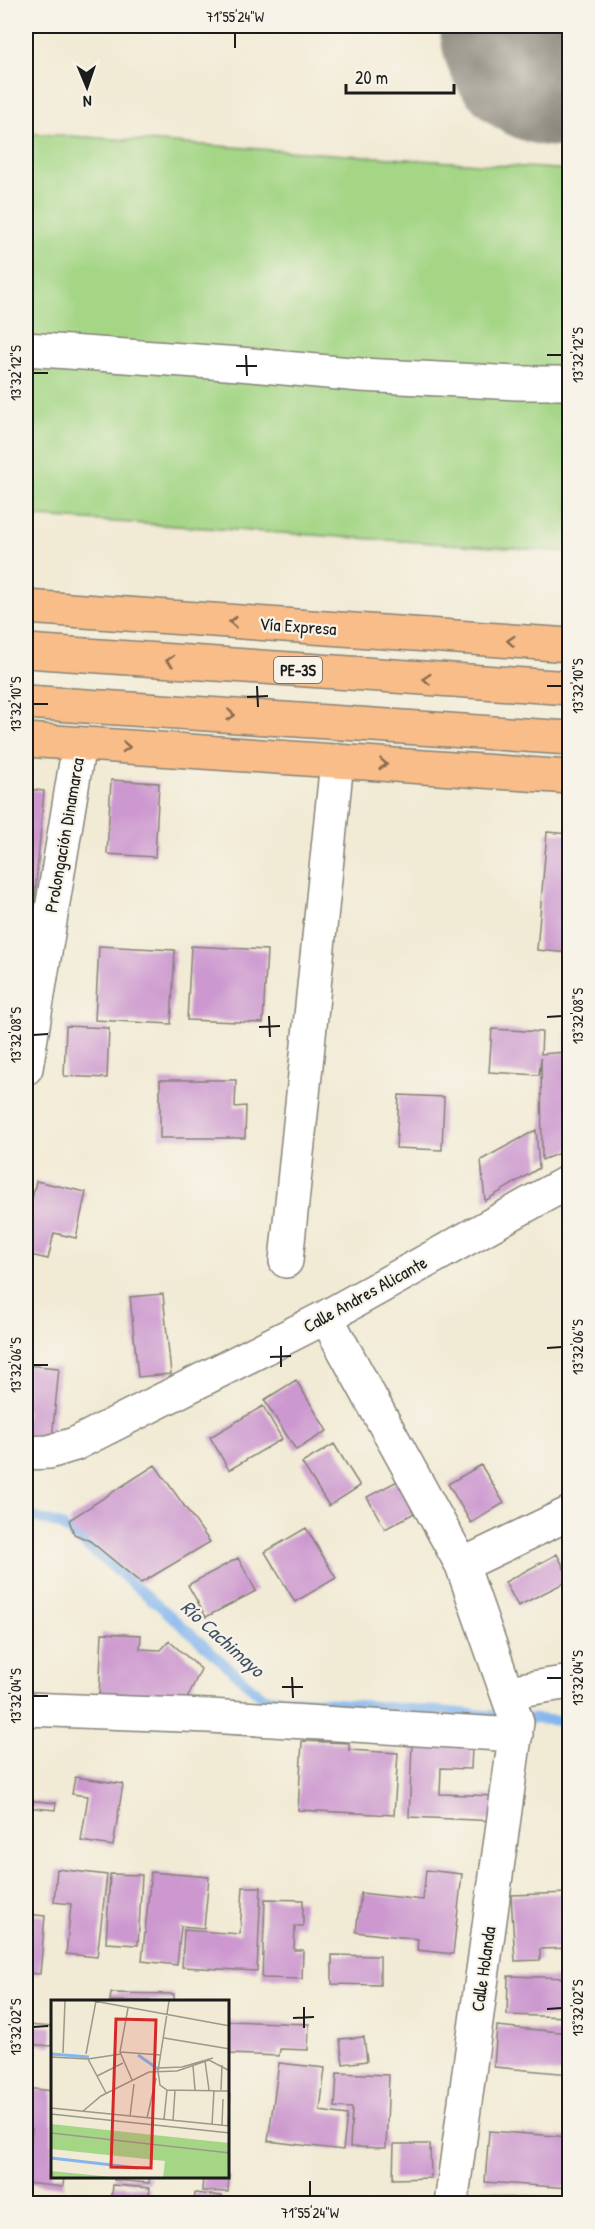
<svg xmlns="http://www.w3.org/2000/svg" width="595" height="2229" font-family="'Patrick Hand',sans-serif">
<style>
.green{fill:#a4d686;stroke:#607951;stroke-width:1.5}
.lines{fill:none;stroke-linecap:round;stroke-linejoin:round}
.stream{stroke:#83b5ef;stroke-width:10}
.runway{stroke:#868378;stroke-width:242}
.building{fill:#cc98cf}
.minor-casing{stroke:#868378;stroke-width:36}
.major-casing{stroke:#868378;stroke-width:36}
.minor{stroke:#fff;stroke-width:33}
.major{stroke:#f8bd88;stroke-width:33}
.oneway{stroke:#8a6c52}
.ticks{fill:none;stroke:#1c1c1c;stroke-width:2}
.labels{text-anchor:middle;dominant-baseline:central;stroke-width:4.5;stroke-linejoin:round;paint-order:stroke}
.shield{fill:#f7f3e8;stroke:#5e5c59;stroke-width:1.5}
.shield-label{font-size:16px;font-weight:bold;fill:#1c1c1c}
.street-label{font-size:18px;fill:#1c1c1c;stroke:#f7f3e8}
.water-label{font-size:20px;font-style:italic;fill:#405266;stroke:#f7f3e8}
.inset-river{fill:none;stroke:#83b5ef;stroke-width:3}
.inset-road{fill:none;stroke:#9c988a;stroke-width:1.5}
.view{fill:#d62828;fill-opacity:0.15;stroke:#d62828;stroke-width:3}
.inset-edge{fill:none;stroke:#1c1c1c;stroke-width:3}
.neatline{fill:none;stroke:#1c1c1c;stroke-width:2}
.ticks-label{font-size:15px;text-anchor:middle;fill:#1c1c1c}
</style>
<rect width="100%" height="100%" fill="#f7f3e8"/>
<filter id="ink" filterUnits="userSpaceOnUse"><feTurbulence type="fractalNoise" baseFrequency=".0167" numOctaves="2"/><feDisplacementMap in="SourceGraphic" scale="12" xChannelSelector="R" yChannelSelector="G"/><feConvolveMatrix kernelMatrix="1 2 1 2 8 2 1 2 1" color-interpolation-filters="sRGB"/></filter>
<filter id="wash" filterUnits="userSpaceOnUse"><feTurbulence type="fractalNoise" baseFrequency=".008" numOctaves="4" result="noise"/><feDisplacementMap in="SourceGraphic" scale="24" xChannelSelector="R" yChannelSelector="G"/><feGaussianBlur stdDeviation="1.35" result="paint"/><feColorMatrix in="noise" values="0 0 0 0 0 0 0 0 0 0 0 0 0 0 0 0 0 1.4 0 .05"/><feComposite in="paint" operator="in"/></filter>
<g filter="url(#wash)">
<rect width="100%" height="100%" fill="#f1ead4"/>
<!-- green -->
<path class="green" d="M26,133L569,170V552L26,516Z
M482,2190L569,2202V2203H480Z"/>
<g class="lines">
<!-- stream -->
<path class="stream" d="M26,1515L61,1525L163,1609L262,1697L561,1721L570,1719"/>
<!-- runway -->
<path class="runway" d="M561,26H570"/>
</g>
<g id="blocks">
<!-- building -->
<path class="building" d="M111,780L159,783L155,857L107,854Z
M26,789L44,791L27,989H26Z
M547,832L570,834V953L537,950Z
M99,946L175,950L171,1024L95,1020Z
M191,946L267,950L263,1023L187,1020Z
M66,1026L109,1028L107,1078L64,1076Z
M492,1029L542,1032L541,1054L566,1052L565,1031L570,1032V1149L542,1160L541,1058L539,1075L489,1072Z
M160,1080H236L235,1107L246,1106L245,1138H160Z
M399,1095L444,1097L442,1150L396,1148Z
M536,1130L539,1168L485,1201L481,1160Z
M36,1181L86,1192L76,1238L54,1233L48,1259L26,1254V1226Z
M163,1294L171,1374L138,1377L130,1297Z
M26,1365L59,1368L52,1439L26,1436Z
M296,1380L327,1431L296,1450L264,1400Z
M263,1406L282,1439L229,1470L210,1437Z
M334,1444L360,1486L329,1506L302,1463Z
M155,1465L210,1542L141,1583L90,1541L74,1534L69,1520Z
M481,1465L504,1503L471,1523L448,1484Z
M403,1478L420,1510L385,1529L367,1497Z
M306,1528L336,1578L295,1602L265,1552Z
M557,1554L570,1580L518,1606L505,1582Z
M238,1558L256,1591L206,1617L188,1585Z
M102,1633L141,1635L140,1649L161,1650L169,1641L201,1669L186,1701L99,1697Z
M302,1741L349,1743V1750L398,1753L394,1815L298,1810Z
M412,1744L472,1747L471,1769L441,1768L440,1794L497,1796L496,1821L409,1817Z
M75,1777L123,1784L113,1846L81,1841L88,1796L72,1794Z
M26,1800L56,1803L55,1810L26,1807Z
M57,1869L107,1875L97,1957L66,1954L71,1904L54,1902Z
M426,1870L462,1874L453,1954L417,1950L418,1939L356,1932L361,1893L423,1900Z
M151,1872L209,1877L204,1928L181,1926L177,1965L142,1961Z
M110,1874L142,1875L138,1945L106,1943Z
M243,1887H261L257,1971L182,1967L184,1930L240,1934Z
M570,1893V1948L540,1949V1960L515,1961L511,1895Z
M265,1899L303,1900V1926H295L294,1950H303L302,1979L262,1978Z
M26,1914L45,1916L40,1974L26,1973Z
M332,1955L380,1956V1985L332,1984Z
M508,1976L570,1978V2017L507,2015Z
M111,1993L174,1994V2001H110Z
M228,2021L309,2024L308,2050L280,2049L279,2056L228,2054Z
M26,2025L52,2027V2046L26,2044Z
M497,2026L570,2033V2074L494,2067Z
M364,2037L367,2061L343,2064L340,2039Z
M279,2063L325,2068L320,2111L347,2115L343,2150L268,2141Z
M337,2073L389,2075L386,2148L350,2147L352,2108L335,2107Z
M26,2088L52,2091V2176H64L63,2187L26,2183L32,2129H26Z
M489,2131L570,2137V2188L485,2182Z
M394,2144H430L431,2178L393,2179Z
M115,2176H150L149,2183L114,2180Z
M203,2176H229L228,2192L202,2191Z
M113,2185L150,2188L148,2204H111Z
M195,2193L222,2196L221,2204H194Z"/>
</g>
</g>
<g filter="url(#ink)">
<use href="#blocks" fill-opacity="0" stroke="#868378" stroke-width="1.5"/>
<g class="lines">
<defs>
<path id="minor" d="M26,349L240,364L361,375L518,383H570
M26,1068L79,744
M286,1261L337,761
M326,1317L462,1565L517,1722L451,2204
M26,1453L49,1452L75,1444L326,1317L570,1181
M462,1565L570,1513
M507,1692L570,1682
M26,1709L209,1716L516,1735"/>
<path id="major" d="M26,607L570,645
M26,651L570,688
M26,702L570,738
M26,740L570,777"/>
</defs>
<!-- minor casing -->
<use href="#minor" class="minor-casing"/>
<!-- major casing -->
<use href="#major" class="major-casing"/>
<!-- minor -->
<use href="#minor" class="minor"/>
<!-- major -->
<use href="#major" class="major"/>
</g>
<!-- one-way arrows -->
<defs><path id="oneway-chevron" d="M-2-3.5L2.5 0L-2 3.5" fill="none" stroke-width="1.6" stroke-linecap="round" stroke-linejoin="round" transform="scale(1.5)"/></defs>
<g class="oneway">
<use href="#oneway-chevron" transform="translate(233 622) rotate(-176)"/>
<use href="#oneway-chevron" transform="translate(511 641) rotate(-176)"/>
<use href="#oneway-chevron" transform="translate(170 661) rotate(-176)"/>
<use href="#oneway-chevron" transform="translate(427 679) rotate(-176)"/>
<use href="#oneway-chevron" transform="translate(231 715) rotate(4)"/>
<use href="#oneway-chevron" transform="translate(126 747) rotate(4)"/>
<use href="#oneway-chevron" transform="translate(383 764) rotate(4)"/>
</g>
</g>
<!-- ticks -->
<path class="ticks" d="M235,33V48M246,355L247,376M547,355H562M236,366H257M33,373H48M257,686L258,707M547,686H562M247,697L268,696M33,704H48M269,1016L270,1037M547,1017L562,1016M259,1027L280,1026M33,1035L48,1034M281,1346V1367M547,1348L562,1347M270,1357L291,1356M33,1365H48M292,1677L293,1698M547,1678H562M282,1687H303M33,1696H48M304,2007V2028M547,2009L562,2008M293,2018L314,2017M33,2027L48,2026M310,2181V2196"/>
<g class="labels">
<!-- shield labels -->
<rect class="shield" x="274" y="657" width="48" height="26" rx="4.5"/>
<g class="shield-label">
<text x="298" y="670">PE-3S</text>
</g>
<!-- street labels -->
<g class="street-label">
<text transform="translate(298 626) rotate(4)">Vía Expresa</text>
<text transform="translate(64 835) rotate(-80)">Prolongación Dinamarca</text>
<text transform="translate(365 1294) rotate(-29)">Calle Andres Alicante</text>
<text transform="translate(483 1969) rotate(-82)">Calle Holanda</text>
</g>
<!-- water labels -->
<g class="water-label">
<text transform="translate(223 1638) rotate(42)">Río Cachimayo</text>
</g>
</g>
<!-- overview -->
<g transform="translate(51 2000)">
<rect width="178" height="178" fill="#f1ead4"/>
<path d="M0,124L178,143V178H112L114,161L0,149ZM0,171L71,178H0Z" fill="#a4d686"/>
<path class="inset-river" d="M0,54L38,57M87,55L107,69M0,158L87,168"/>
<path class="inset-road" d="M43,1L179,26M118,1L107,71L109,85L116,90L179,91M77,8L69,52L81,80M113,38L179,49M69,52L110,55M12,53L14,1M35,54L45,1M0,57L37,59L55,93M37,59L70,54M154,61L158,90M142,66L144,90M107,68L131,67L162,58M46,76L72,63M170,90L171,65M0,108L179,126M31,112L50,96L98,72L126,71L158,60L179,71M0,114L179,133M79,116L83,84M96,118L105,78M113,119L116,90M122,121L124,90M161,125L163,90M171,125L172,99M177,126L179,93M0,133L179,153"/>
<path class="view" d="M65,19L105,20L100,168L60,167Z"/>
<rect width="178" height="178" class="inset-edge"/>
</g>
<!-- margin -->
<rect width="595" height="2229" fill="none" stroke="#f7f3e8" stroke-width="66"/>
<!-- north arrow -->
<g transform="translate(87 87) rotate(178)" stroke="#f7f3e8" stroke-width="4.5" paint-order="stroke">
<path d="M0-4.5L10 22L0 15L-10 22Z" fill="#1c1c1c"/>
<text y="-9" font-size="16" font-weight="bold" text-anchor="middle" fill="#1c1c1c">N</text>
</g>
<!-- scale -->
<path d="M346 84v9h108v-9" fill="none" stroke="#1c1c1c" stroke-width="3"/>
<text x="355" y="84" font-size="18" fill="#1c1c1c" stroke="#f7f3e8" stroke-width="4.5" paint-order="stroke">20 m</text>
<rect x="33" y="33" width="529" height="2163" class="neatline"/>
<g class="ticks-label">
<text x="235" y="22">71°55'24"W</text>
<text transform="translate(578 355) rotate(-90)" y="5">13°32'12"S</text>
<text transform="translate(16 373) rotate(-90)" y="5">13°32'12"S</text>
<text transform="translate(578 686) rotate(-90)" y="5">13°32'10"S</text>
<text transform="translate(16 704) rotate(-90)" y="5">13°32'10"S</text>
<text transform="translate(578 1016) rotate(-90)" y="5">13°32'08"S</text>
<text transform="translate(16 1035) rotate(-90)" y="5">13°32'08"S</text>
<text transform="translate(578 1347) rotate(-90)" y="5">13°32'06"S</text>
<text transform="translate(16 1365) rotate(-90)" y="5">13°32'06"S</text>
<text transform="translate(578 1678) rotate(-90)" y="5">13°32'04"S</text>
<text transform="translate(16 1696) rotate(-90)" y="5">13°32'04"S</text>
<text transform="translate(578 2008) rotate(-90)" y="5">13°32'02"S</text>
<text transform="translate(16 2027) rotate(-90)" y="5">13°32'02"S</text>
<text x="310" y="2218">71°55'24"W</text>
</g>
</svg>
